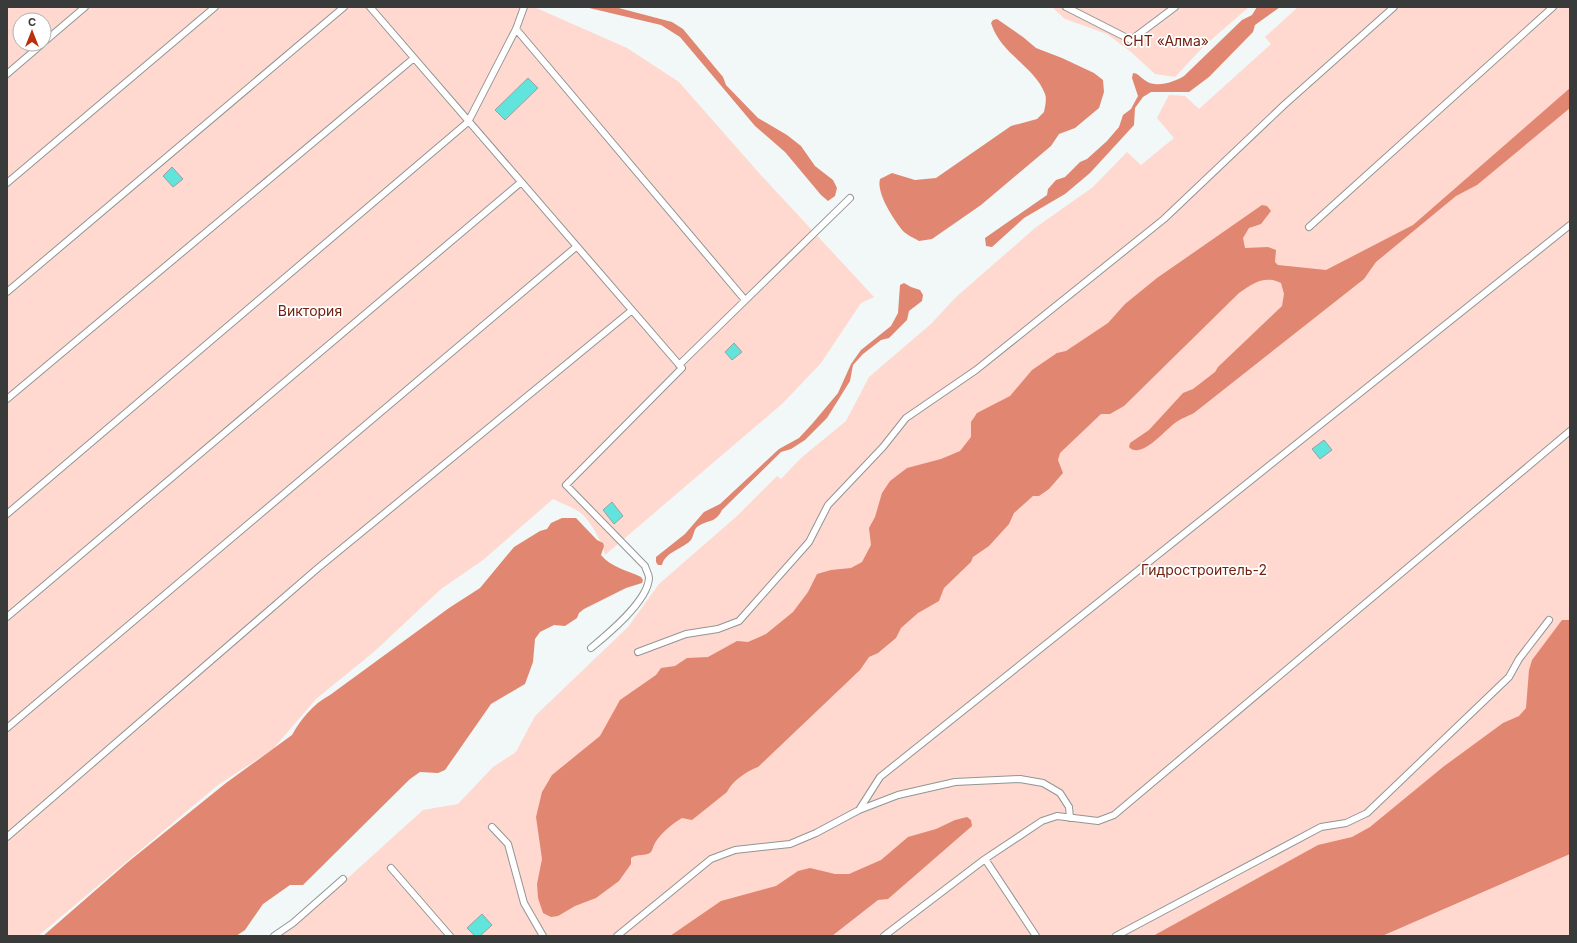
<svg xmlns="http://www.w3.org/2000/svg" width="1577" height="943" font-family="Inter,sans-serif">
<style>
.green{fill:#ffd8cf;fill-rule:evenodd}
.water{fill:#e18671}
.building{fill:#61e4db;stroke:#9aa09f}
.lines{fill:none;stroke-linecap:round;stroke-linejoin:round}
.service-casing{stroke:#909695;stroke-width:8}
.service{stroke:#fff;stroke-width:6}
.labels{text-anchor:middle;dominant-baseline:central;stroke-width:3.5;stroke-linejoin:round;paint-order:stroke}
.park-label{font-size:14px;fill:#722110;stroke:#fff}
</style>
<rect width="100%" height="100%" fill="#f1f8f7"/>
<!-- green -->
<path class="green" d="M7,7H534L627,48L679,82L759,173L874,297L861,303L821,363L783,403L605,555C603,544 592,524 584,516C577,508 562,504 553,499L483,560L441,589L376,650L316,699L273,749L218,785L38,936H7ZM20,20H44V44H20Z
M1052,7H1249L1204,46L1175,77L1155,74L1131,52L1107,34L1065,19Z
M1298,7H1570V936H280L296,925L423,810L458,804L493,767L516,752L535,716L628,627L659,584L737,516L777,476L781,479L801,458L846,421L869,377L932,323L955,298L1035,228L1093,187L1127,152L1141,165L1174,138L1157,118L1169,95L1185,96L1199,109L1271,44L1265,37Z"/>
<!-- water -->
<path class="water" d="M585,7H615L672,22L683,29L723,77L726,85L758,118L787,135L801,146L815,166L833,180L837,188L835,196L828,201L821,195L785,152L755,126L680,37L661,25Z
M1257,7H1280L1255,25L1253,32L1209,77L1189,92H1151L1143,97L1135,108L1134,125L1090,173L1065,194L1024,218L992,247L986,246L985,238L1047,195L1048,189L1056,180L1065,177L1080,162L1087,159L1107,141L1119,127L1123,115L1131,109L1138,96L1132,78L1133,73C1138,73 1141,78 1146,81C1156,88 1175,82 1184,76L1242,20L1252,15Z
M997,19L1023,37L1036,48L1062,58L1094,73L1103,80L1104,92L1099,108L1075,128L1059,134L1051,146L981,205L932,239L919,241C914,238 907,235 903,231C894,220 876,193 880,179L892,173L915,180L936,178L1011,126L1037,119L1044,112C1045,107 1047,99 1045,94C1035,66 1001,55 991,23L993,20Z
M1570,88V108L1477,185L1456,196L1376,262L1364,279L1194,413C1188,416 1180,419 1175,423C1165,430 1141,460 1129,447L1130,443L1149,430L1183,393L1193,389L1215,372L1218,367L1282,306L1284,294L1281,283C1265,275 1253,283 1239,293L1124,406L1110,414H1101L1060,453L1058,460L1063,473L1049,489L1039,496H1033L1014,513L1009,524L989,546L973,557L971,562L944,588L939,601L918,613L901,628L896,638L878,653L869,657L860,670L758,767C747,771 732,781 727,792L692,820L682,818C673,823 660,834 655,843C653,846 653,849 651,852C646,857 637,853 631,858V864L619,881L596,898L575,906L558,916L551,917L543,913L538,898L537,884L542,859L536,817L542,792L552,775L600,736L620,700L656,675L661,668L675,666L687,658L708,657L737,641L748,642L766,634L793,612L808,592L817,574L831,570L851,568L862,562L871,545L869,528L875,517L882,493L890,481L907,468L941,459L960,451L971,437V422L977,413L1010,396L1032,370L1057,353L1066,351L1108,323L1125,304L1157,278L1262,205L1267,206L1271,211L1261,224L1249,228L1243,238L1245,248L1268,247L1276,250L1275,262L1278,265L1326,270L1413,225Z
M904,283L911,287L920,290L923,295L922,301L909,311L907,320L889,338L881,340L863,354L853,365L850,381L827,418L805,440L791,449L781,452L722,510C715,524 708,519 697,527C693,531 694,537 690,541C682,549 665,552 662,565H658L656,562V557L685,534L704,512L720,504L779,449L799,438L812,424L838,393L851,364L861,350L891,326L898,313L900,285Z
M562,518H576L597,540L603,543L604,546L601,555C612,568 627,570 641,577L643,580L642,583L626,588L584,609L579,613L577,618L565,626L554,625L540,632L535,639L533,662L525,684L491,704L445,770L438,773L420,772L410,779L303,885H290L263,904L245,930L236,936H43L128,862L226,783L292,735C301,719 313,704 330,695L449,608L480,588L514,547L540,531L547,529L551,523Z
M1562,620H1570V854L1382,936H1153L1318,845L1352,837L1370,827L1443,767L1503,723L1519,716L1526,708L1529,670L1532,660Z
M967,817L971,820L972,826L888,899L878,900L832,936H670L721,901L776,886L798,871L810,868L835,874H849L881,860L908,837L936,829L955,820Z"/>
<!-- building -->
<path class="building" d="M528,78L538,88L505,120L495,110Z
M172,167L183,179L173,187L163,176Z
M734,343L742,352L732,360L725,352Z
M1324,440L1332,450L1320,459L1312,449Z
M612,502L623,516L614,524L603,510Z
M482,914L492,925L480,936H475L467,928Z"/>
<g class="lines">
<defs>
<path id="service" d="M370,7L682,368L566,485L645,566C646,570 649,574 649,578C648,601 608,634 591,648
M1066,7L1131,40L1175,7
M516,29L745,300
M44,42L85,7
M7,74L42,44
M7,183L215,7
M1309,227L1553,7
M7,292L344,7
M679,365L850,198
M7,399L414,58
M7,514L468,122L516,29L524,7
M7,617L520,183
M638,652L686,634L718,629L739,621L809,542L828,505L883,447L906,418L976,370L1164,219L1284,105L1394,7
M7,728L576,247
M859,810L880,777L1570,225
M492,827L508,844L524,903L543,936
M7,837L318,568L631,311
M985,859L1036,936
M391,868L450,936
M274,936L293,923L343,879
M617,936L711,859L735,850L790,844L816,833L859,810L898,795L955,782L1020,779L1043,783L1060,793L1069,807L1070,818
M884,936L985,859L1042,821L1057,816L1098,821L1114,815L1570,431
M1116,936L1321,827L1346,823L1367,813L1509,677L1519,659L1549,620"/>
</defs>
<!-- service casing -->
<use href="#service" class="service-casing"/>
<!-- service -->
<use href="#service" class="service"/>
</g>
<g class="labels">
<!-- park labels -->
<g class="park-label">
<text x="1166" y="40">СНТ «Алма»</text>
<text x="310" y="310">Виктория</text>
<text x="1204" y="569">Гидростроитель-2</text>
</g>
</g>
<!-- border -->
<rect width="1577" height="943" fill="none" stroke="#383b3a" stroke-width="16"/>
<!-- north arrow -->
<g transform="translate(32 32)"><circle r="19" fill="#ffffff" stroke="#afb1b0"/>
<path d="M0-3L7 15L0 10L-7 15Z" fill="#ba2f0e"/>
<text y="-6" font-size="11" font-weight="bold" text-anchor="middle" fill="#383b3a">С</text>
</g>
</svg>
